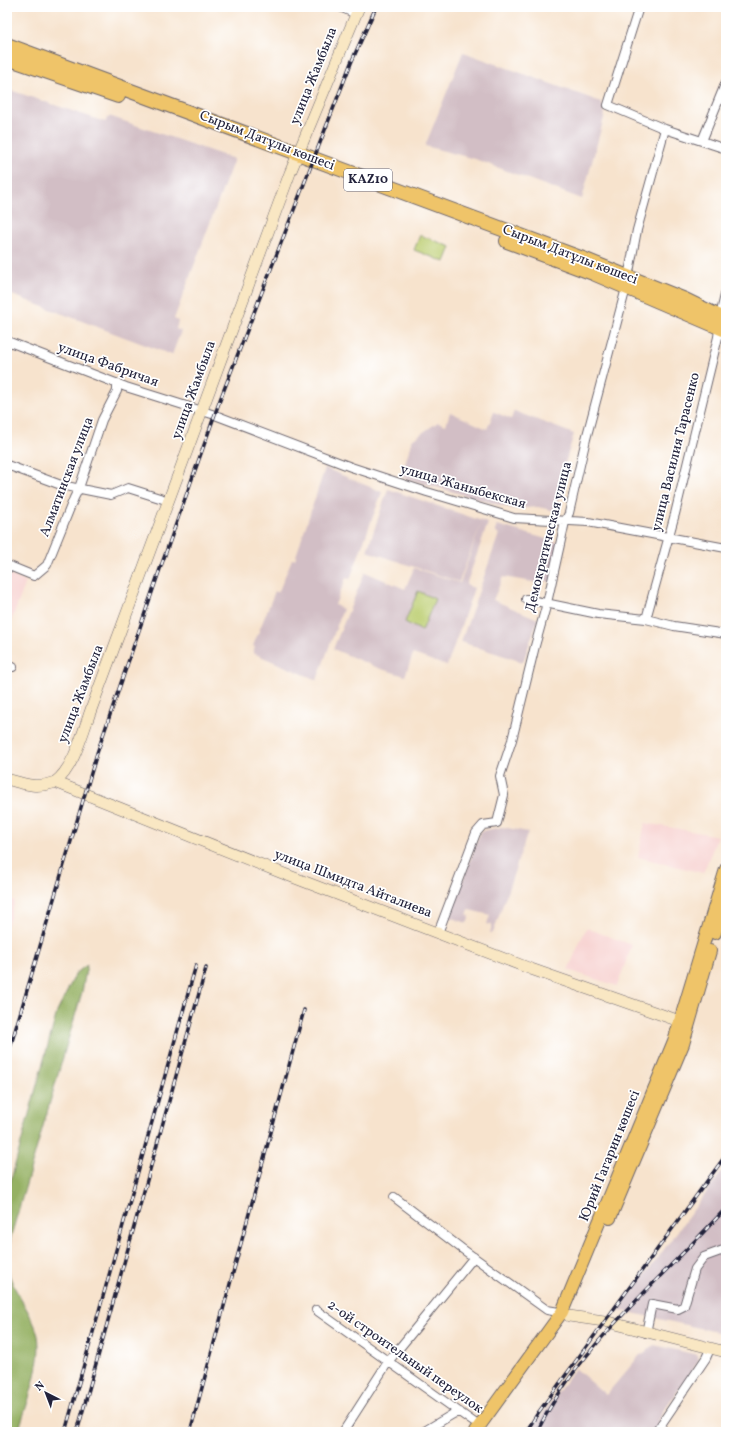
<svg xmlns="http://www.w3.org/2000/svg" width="733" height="1439" font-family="Vollkorn,serif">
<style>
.built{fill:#f7d0cf}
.industrial{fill:#d2bec5}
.green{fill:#bcce71;stroke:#6f7856}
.forest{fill:#95b163;stroke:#5c6a4f}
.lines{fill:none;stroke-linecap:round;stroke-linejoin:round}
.street-casing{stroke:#6d666e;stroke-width:10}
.secondary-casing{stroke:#6d666e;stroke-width:12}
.primary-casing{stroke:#6d666e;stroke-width:14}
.highway-casing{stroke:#6d666e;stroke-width:16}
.street{stroke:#fff;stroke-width:8}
.secondary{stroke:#f9e7c3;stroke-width:11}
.primary{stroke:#efc469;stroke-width:12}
.highway{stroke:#efc469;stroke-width:14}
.rail-casing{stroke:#22223b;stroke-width:3.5}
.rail{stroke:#fff;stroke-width:2;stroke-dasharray:6;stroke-linecap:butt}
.labels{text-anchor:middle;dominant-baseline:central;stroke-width:3.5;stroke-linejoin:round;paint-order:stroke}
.shield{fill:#fff;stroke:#646476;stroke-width:1}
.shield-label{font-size:13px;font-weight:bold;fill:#22223b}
.street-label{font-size:14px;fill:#22223b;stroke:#fff}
</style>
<rect width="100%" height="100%" fill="#fff"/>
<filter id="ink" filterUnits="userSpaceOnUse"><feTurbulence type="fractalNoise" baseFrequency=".025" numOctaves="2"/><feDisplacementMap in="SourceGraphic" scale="8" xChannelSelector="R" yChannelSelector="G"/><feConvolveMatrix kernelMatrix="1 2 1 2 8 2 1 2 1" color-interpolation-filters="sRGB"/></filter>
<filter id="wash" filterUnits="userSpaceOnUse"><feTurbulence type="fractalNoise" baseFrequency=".012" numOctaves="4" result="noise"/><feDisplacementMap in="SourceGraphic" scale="16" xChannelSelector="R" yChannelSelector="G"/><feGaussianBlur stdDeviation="0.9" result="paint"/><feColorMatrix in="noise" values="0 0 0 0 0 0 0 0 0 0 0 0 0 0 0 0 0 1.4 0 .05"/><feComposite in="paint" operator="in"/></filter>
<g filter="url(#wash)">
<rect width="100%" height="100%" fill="#f7e3cd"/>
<!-- built -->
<path class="built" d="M7,574L26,582L7,632Z
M645,823L718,836L703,873L638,857Z
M7,898L15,901L7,927Z
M586,928L632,945L617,986L568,970Z"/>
<!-- industrial -->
<path class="industrial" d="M463,52L601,102L605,114L582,199L475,159L425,146Z
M7,89L105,122L109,116L234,159L174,319L178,321L176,329L181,331L172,355L7,293Z
M514,411L574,434L565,463L556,511L538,507L513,509L401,477L412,440L438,422L446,425L450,412L487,429L494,412L511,419Z
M325,468L382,492L350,579L346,578L335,605L343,609L317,680L253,653L255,647L253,646L275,591L278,593L292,559H295Z
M388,489L482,521L459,582L367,551Z
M482,521L488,523L466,585L474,588L447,666L413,654L405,676L378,668L333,649L365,572L405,589L414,568L460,583Z
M497,525L564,544L554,583L540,579L539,583L503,577L493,600L538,619L523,662L461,642L499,534L495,532Z
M502,827L528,832L493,933H490L492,925L487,924L490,915L469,910L467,915L470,916L467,923L449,917L481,831Z
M726,1166V1334L619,1310Z
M654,1345L698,1355L699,1360L663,1411L654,1432H538L533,1428L575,1368L606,1395L640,1355L644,1354Z"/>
<!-- green -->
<path class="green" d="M420,235L451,247L445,262L414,250Z
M418,591L435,599L422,631L405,622Z"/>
<!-- forest -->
<path class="forest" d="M87,965L82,992L11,1236C10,1243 8,1252 7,1260C6,1285 33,1311 38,1336C43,1362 26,1407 18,1432H7V1194L57,1012L76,973Z"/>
</g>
<g filter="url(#ink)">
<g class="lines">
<defs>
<path id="street" d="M340,7L356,14
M639,7L608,105L665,129L726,149
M702,141L726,82
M7,341L126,387L215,415L351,467L427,492L514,518L588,522L726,548
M7,465L61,485L111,495L128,488L169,501
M7,565L34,576L47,565L74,498L79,488L102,420L117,391V383
M526,599L598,614L646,619L674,626L726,634
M646,619L675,514L718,337L721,312L726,291
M7,665L13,667
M438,933L476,833L483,825L497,823L504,795L500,776L512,740L535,646L547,603L565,522L569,513L586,439L626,288L637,230L665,129
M394,1197L461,1248L547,1310L565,1313
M316,1310L479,1426
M646,1333L652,1304L678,1309L684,1306L695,1269L704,1257L726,1249
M343,1432L388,1362L474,1257
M423,1432L453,1414L460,1412
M656,1432L706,1358L710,1349"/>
<path id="secondary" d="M7,779C24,784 37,789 55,782L282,873L531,969L688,1024
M55,782C74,769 84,728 92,707L290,173L359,7
M569,1316L604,1321L726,1352"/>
<path id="primary" d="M715,933L726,899
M610,1218L683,1044L710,951
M475,1432L562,1312L674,1041L726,869"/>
<path id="highway" d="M7,45L583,259L685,300L726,320
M7,58L118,96
M507,241L593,273L726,330"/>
</defs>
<!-- street casing -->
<use href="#street" class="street-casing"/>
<!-- secondary casing -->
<use href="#secondary" class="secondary-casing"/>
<!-- primary casing -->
<use href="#primary" class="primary-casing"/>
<!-- highway casing -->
<use href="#highway" class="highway-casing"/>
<!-- street -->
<use href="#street" class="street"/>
<!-- secondary -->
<use href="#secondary" class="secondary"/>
<!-- primary -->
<use href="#primary" class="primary"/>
<!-- highway -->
<use href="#highway" class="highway"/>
<defs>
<path id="rail" d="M7,1058L97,753L160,569L220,400L351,63L376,7
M65,1432L196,965
M77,1432L206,968
M190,1432L304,1010
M526,1432L538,1413L726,1155
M537,1432C579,1345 662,1279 726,1208"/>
</defs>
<!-- rail casing -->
<use href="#rail" class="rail-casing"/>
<!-- rail -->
<use href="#rail" class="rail"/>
</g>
</g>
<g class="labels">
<!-- shield labels -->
<rect class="shield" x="344" y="169" width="48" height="22" rx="3"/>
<g class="shield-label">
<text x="368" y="180">KAZ10</text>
</g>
<!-- street labels -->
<g class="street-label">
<text transform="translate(314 76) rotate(-68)">улица Жамбыла</text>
<text transform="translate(267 141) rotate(21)">Сырым Датұлы көшесі</text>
<text transform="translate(570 255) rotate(21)">Сырым Датұлы көшесі</text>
<text transform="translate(108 365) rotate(20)">улица Фабричая</text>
<text transform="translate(194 390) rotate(-70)">улица Жамбыла</text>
<text transform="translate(676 452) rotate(-76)">улица Василия Тарасенко</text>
<text transform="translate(67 477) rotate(-69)">Алматинская улица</text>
<text transform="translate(463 487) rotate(16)">улица Жаныбекская</text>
<text transform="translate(549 537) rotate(-76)">Демократическая улица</text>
<text transform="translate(81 694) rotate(-69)">улица Жамбыла</text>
<text transform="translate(353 884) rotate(21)">улица Шмидта Айталиева</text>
<text transform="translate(610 1156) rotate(-68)">Юрий Гагарин көшесі</text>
<text transform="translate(405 1357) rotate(35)">2-ой строительный переулок</text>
</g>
</g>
<!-- margin -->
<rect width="733" height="1439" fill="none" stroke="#fff" stroke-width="24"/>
<!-- north arrow -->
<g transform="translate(46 1393) rotate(318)" stroke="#ffffff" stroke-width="3" paint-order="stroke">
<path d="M0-3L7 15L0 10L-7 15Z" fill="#22223b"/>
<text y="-6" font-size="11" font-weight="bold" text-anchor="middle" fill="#22223b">N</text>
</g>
</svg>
